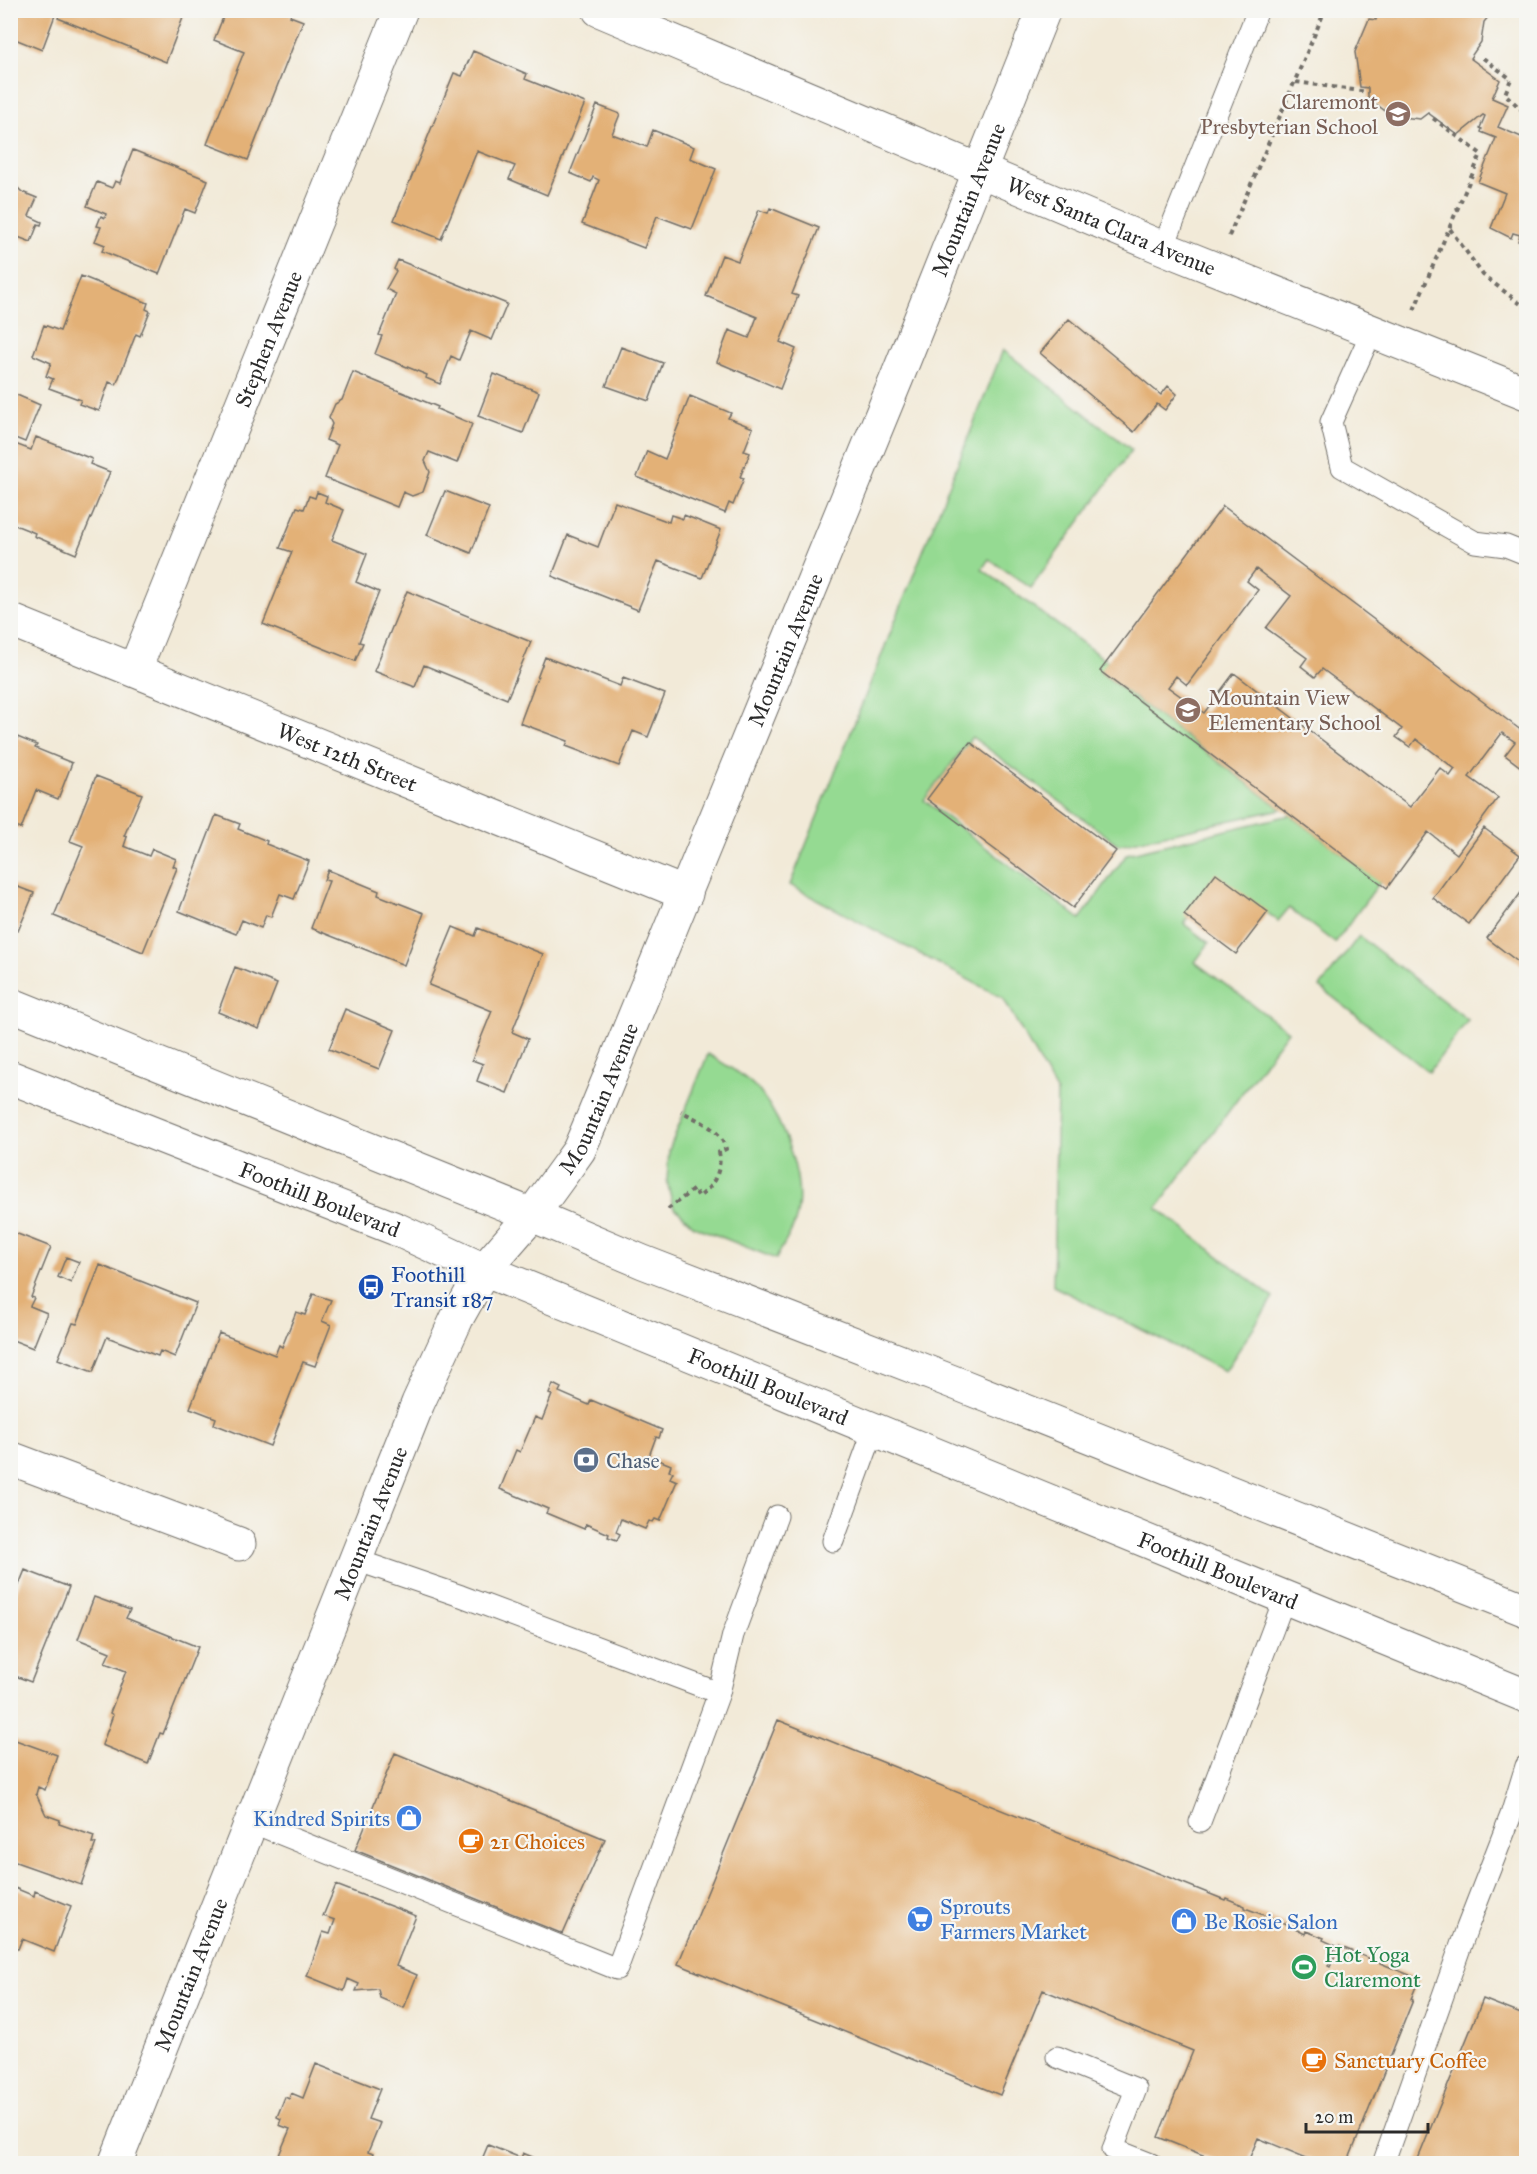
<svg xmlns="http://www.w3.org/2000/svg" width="1537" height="2174" font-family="'IM FELL Great Primer',serif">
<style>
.green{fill:#95da92;stroke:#60825e;stroke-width:1.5}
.building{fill:#e3b177;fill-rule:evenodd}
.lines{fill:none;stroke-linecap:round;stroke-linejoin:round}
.service-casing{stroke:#716e68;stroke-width:23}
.minor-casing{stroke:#716e68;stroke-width:35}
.secondary-casing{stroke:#716e68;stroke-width:35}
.primary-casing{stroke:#716e68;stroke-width:35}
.path{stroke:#716e68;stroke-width:4;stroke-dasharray:4.5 4.5;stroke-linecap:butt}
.service{stroke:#fff;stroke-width:21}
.minor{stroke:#fff;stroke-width:33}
.secondary{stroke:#fff;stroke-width:33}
.primary{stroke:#fff;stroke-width:33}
.labels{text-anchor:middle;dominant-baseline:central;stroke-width:4.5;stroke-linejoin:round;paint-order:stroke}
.education-label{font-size:22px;fill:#785e54;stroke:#f6f6f2;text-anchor:end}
.street-label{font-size:22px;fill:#2b2b2b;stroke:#f6f6f2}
.transit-label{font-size:22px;fill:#164399;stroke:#f6f6f2;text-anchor:start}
.service-label{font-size:22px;fill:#4e5e75;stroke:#f6f6f2;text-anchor:start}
.shop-label{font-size:22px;fill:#366cbe;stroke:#f6f6f2;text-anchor:start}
.food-label{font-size:22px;fill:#c56008;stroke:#f6f6f2;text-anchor:start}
.leisure-label{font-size:22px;fill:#27864d;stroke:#f6f6f2;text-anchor:start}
</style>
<rect width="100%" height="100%" fill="#f6f6f2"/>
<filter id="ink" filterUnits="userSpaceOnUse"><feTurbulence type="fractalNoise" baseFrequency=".0167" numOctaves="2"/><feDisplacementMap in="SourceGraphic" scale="12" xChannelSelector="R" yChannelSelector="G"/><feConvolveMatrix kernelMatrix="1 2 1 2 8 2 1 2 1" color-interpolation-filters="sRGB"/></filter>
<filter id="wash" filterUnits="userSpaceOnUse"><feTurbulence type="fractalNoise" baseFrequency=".008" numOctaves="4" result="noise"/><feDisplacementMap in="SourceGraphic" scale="24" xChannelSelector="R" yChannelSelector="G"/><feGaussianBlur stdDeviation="1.35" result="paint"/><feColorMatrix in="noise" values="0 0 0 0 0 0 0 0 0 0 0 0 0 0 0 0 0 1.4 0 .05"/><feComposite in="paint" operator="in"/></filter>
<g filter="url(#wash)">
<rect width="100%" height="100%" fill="#f2ead8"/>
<!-- green -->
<path class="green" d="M1003,350L1132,450L1031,588L989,559L982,569L1108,662L1100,672L1281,809L1119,845L972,737L924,800L1080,919L1127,854L1290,815L1380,882L1335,943L1289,908L1278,921L1220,877L1184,924L1209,943L1195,962L1288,1031L1157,1208L1273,1298L1225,1371L1053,1286L1057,1093L1003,998L790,885Z
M1359,936L1468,1020L1429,1072L1320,987Z
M708,1054C726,1065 746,1076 760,1092C784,1123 808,1183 795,1222C791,1234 782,1247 776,1259L694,1226L673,1206L667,1181L669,1150Z"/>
<g id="blocks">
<!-- building -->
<path class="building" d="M17,10H57L42,50L10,37V28Z
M62,10H186L166,62L58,18Z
M226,10H292L290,16L303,21L248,160L207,144L244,52L214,40Z
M1378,10H1494L1484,22L1481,42L1470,58L1500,80L1492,98L1508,105L1498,127L1526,139V244L1518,241L1520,235L1513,233L1511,238L1491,228L1505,193L1478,182L1496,138L1481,132L1482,129L1480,128L1485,116L1483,115L1458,135L1428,113L1420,119L1392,116L1368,98V88L1360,87L1355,52L1369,19L1376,20Z
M473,51L527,74L525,79L585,103L547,195L509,179L515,166L477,151L441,239L394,220L454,73L462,76Z
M597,105L620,114L612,134L647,147L653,130L694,147L690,158L716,169L692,229L657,216L644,248L582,224L599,180L593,177L591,182L570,173Z
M133,150L208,180L195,213L185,209L159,274L102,251L105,245L95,241L101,227L97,226L101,216L105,218L106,214L87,206L97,182L112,188L115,181L120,183Z
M16,186L22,192L37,198L29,216L42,222L41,225L38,224L31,242L10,234V187Z
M770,208L819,228L792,294L798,296L780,342L796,349L780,389L717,362L729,330L749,338L757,317L706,296L722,255L738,261L759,210L768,213Z
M398,260L507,304L492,340L471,331L459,360L451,356L440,384L426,378L427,375L375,354L382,336L379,335L396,294L386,289L396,271L394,269Z
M81,276L148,303L146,309L150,311L140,336L136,334L116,385L109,382L99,411L79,404L81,400L49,388L53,379L46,376L51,363L33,355L44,325L60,331Z
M1069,319L1161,395L1168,386L1177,394L1165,410L1157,404L1134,432L1040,353Z
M621,347L663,363L649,401L606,386Z
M353,372L438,407L437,409L472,424L457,463L429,452L425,461L430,472L423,492L412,496L403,492L397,507L325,478L338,445L326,440L332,424L329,418L335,404L342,400Z
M494,374L539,392L523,433L478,416Z
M10,392L40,405L25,442L10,436Z
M690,396L731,413L728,418L753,428L744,451L750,453L740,477L744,478L733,505L729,503L725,513L637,477L647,451L665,459Z
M36,437L92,459L90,464L110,472L76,554L34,536L35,533L10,523V442L31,450Z
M445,491L489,508L471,553L427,535Z
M317,492L327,496L325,502L344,510L332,540L367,554L356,582L379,592L359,642L363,643L355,661L263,624L292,552L280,548L297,507L304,509L309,496L315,498Z
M615,502L669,522L671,515L683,519L684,515L721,530L702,578L658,561L638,610L552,576L568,535L598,547Z
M1223,506L1526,734V771L1505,755L1515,742L1502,733L1469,777L1498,798L1457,854L1428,832L1387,888L1100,671ZM1256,569L1291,596L1266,628L1307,658L1301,666L1315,677L1322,669L1402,729L1396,737L1410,747L1416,739L1455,769L1450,776L1440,768L1410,807L1234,673L1204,713L1168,687L1176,676L1187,685L1258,590L1247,581Z
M407,591L531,642L507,699L424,665L415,687L374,671Z
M545,657L620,686L623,678L665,694L648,737L633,731L619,766L566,746L568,741L520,723Z
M10,734L37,745L35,748L72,763L58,799L36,790L21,829L10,825Z
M970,742L1116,851L1073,908L927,799Z
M96,776L142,794L124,836L127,837L124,846L149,856L152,849L176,859L173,866L177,868L143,952L54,916L83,846L70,841Z
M216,815L240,824L238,829L267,841L266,844L309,861L294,899L280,894L271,917L266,915L261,928L242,920L236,934L179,911Z
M1484,828L1520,855L1469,924L1433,898Z
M328,870L379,891L378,895L424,913L404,965L311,928L329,881L324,880Z
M1216,873L1268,912L1236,954L1184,915Z
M10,884L34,893L18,931L10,928Z
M1526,886V959L1522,965L1487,938Z
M453,927L475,936L478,928L543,954L512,1032L528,1039L507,1093L477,1081L483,1064L472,1060L492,1011L429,985Z
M235,967L277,984L259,1029L218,1012Z
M345,1009L395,1030L379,1069L329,1049Z
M10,1231L51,1247L31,1297L34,1298L30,1306L47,1313L33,1348L10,1339Z
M66,1257L79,1262L71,1283L58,1277Z
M100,1265L196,1303L175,1357L160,1351L158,1356L107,1337L93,1372L58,1359L73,1323L77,1324Z
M313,1294L331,1300L322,1321L331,1325L315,1366L303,1362L270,1446L214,1424L216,1418L190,1408L219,1333L275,1355L279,1345L282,1347L296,1312L305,1315Z
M553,1384L561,1388L559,1392L589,1405L591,1400L662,1430L659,1438L656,1437L649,1456L671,1465L669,1471L673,1472L670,1478L677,1481L660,1521L655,1519L653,1522L649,1521L645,1529L621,1519L616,1532L620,1534L617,1540L608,1537L609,1534L586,1524L584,1529L546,1513L548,1509L500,1489L516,1450L520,1452L535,1417L542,1420L552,1395L549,1394Z
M25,1570L69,1587L31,1682L10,1674V1607Z
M94,1597L130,1610L126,1618L198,1647L163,1734L160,1733L148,1764L102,1745L113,1715L110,1713L126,1671L105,1663L110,1652L78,1639Z
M778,1720L1225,1900L1226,1898L1245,1906V1908L1295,1927V1929L1305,1934L1306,1931L1324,1938L1323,1940L1336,1946L1328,1966L1330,1967L1339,1946L1419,1979L1411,1999L1413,2000L1347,2164H1321L1258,2138L1247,2164H1225L1158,2137L1193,2051L1043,1990L1000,2095L678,1964Z
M10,1738L57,1755L45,1790L38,1787L36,1794L46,1815L60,1820L59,1824L94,1836L92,1843H96L81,1885L10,1860Z
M395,1753L605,1839L563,1934L355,1850Z
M336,1885L416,1916L396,1966L417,1975L404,2008L380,1998L378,1989L356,1991L359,1984L348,1979L344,1991L307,1976L323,1932L330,1934L335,1920L323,1916Z
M10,1886L34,1896L35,1891L71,1906L54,1952L22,1939L18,1949L10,1946Z
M1483,1999L1526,2016V2164H1416Z
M316,2064L380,2089L368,2119L380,2123L368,2152L373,2154L369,2164L276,2162L290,2129L279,2125L281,2119L277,2117L285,2097L289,2099L291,2093L303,2098Z
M488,2145L521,2158L523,2153L549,2164H480Z"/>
</g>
</g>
<g filter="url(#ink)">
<use href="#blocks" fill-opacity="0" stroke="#716e68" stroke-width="1.5"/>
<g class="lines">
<defs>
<path id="service" d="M1163,248L1258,10
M1372,331L1331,422L1342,467L1475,542L1506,546L1526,554
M833,1541L874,1429
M356,1560L461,1596L719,1693
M251,1822L617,1969L719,1693L733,1635L777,1516
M1200,1822L1285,1597
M1057,2057L1136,2089L1113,2149L1151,2164
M1383,2164L1467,1928L1511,1815L1526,1766"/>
<g id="minor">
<path id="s1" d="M599,10L1163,248L1526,393"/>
<path id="s2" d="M10,620L686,894"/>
<path id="s3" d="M135,669L401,10"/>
<path d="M10,1458L239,1544"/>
</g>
<g id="secondary">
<path id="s4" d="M115,2164L418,1403L457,1318L484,1270L532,1215L569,1164L579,1150L594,1115L898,375L1044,10"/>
</g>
<g id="primary">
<path d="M10,1004L532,1215L643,1262L958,1384L1526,1610"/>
<path id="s5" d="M10,1077L396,1229L484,1270L1526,1696"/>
</g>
</defs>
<!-- service casing -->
<use href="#service" class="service-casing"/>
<!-- minor casing -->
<use href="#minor" class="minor-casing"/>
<!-- secondary casing -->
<use href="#secondary" class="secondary-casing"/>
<!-- primary casing -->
<use href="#primary" class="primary-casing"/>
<!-- path -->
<path class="path" d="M1483,58L1511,79L1505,94L1526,114
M1296,82L1368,92
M1450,229L1483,275L1526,308
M1229,236L1325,10
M1414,310L1481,154L1430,116
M668,1209L694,1189L699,1197C714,1185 722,1171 719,1152L726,1149C719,1127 700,1122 681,1111"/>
<!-- service -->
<use href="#service" class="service"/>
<!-- minor -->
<use href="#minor" class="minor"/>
<!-- secondary -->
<use href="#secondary" class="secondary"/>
<!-- primary -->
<use href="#primary" class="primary"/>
</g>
</g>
<!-- icons -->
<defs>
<symbol id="school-disc" viewBox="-11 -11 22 22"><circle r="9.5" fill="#8d6e63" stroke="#f6f6f2"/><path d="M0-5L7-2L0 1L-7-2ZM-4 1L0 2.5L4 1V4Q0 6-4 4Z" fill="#fff"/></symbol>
<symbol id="bus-disc" viewBox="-11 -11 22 22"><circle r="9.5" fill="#1a4fb4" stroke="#f6f6f2"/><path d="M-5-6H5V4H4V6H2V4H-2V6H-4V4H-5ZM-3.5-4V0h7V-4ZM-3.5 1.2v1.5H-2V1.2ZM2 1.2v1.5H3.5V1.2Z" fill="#fff"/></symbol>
<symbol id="bank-disc" viewBox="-11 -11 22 22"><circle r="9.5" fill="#5c6f8a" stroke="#f6f6f2"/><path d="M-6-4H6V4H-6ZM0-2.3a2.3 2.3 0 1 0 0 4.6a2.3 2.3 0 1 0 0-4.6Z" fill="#fff"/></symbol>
<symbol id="shop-disc" viewBox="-11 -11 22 22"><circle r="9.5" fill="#3f7fe0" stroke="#f6f6f2"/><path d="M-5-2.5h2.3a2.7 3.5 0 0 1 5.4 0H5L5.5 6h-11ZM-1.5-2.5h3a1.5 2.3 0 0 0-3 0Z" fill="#fff"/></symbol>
<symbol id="cafe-disc" viewBox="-11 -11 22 22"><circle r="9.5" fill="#e8710a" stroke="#f6f6f2"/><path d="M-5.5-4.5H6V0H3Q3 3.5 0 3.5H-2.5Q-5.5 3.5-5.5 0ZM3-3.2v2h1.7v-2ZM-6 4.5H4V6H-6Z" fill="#fff"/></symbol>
<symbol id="supermarket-disc" viewBox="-11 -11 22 22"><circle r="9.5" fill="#3f7fe0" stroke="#f6f6f2"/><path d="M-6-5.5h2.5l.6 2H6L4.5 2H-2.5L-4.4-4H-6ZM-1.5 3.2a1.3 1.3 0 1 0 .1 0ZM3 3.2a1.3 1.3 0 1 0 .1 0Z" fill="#fff"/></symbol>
<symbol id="stadium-disc" viewBox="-11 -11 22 22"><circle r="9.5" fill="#2e9e5b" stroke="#f6f6f2"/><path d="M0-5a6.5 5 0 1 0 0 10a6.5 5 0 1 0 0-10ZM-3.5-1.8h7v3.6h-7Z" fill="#fff"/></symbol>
</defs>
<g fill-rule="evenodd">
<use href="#school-disc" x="1383" y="99" width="30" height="30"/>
<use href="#school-disc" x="1173" y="695" width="30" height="30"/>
<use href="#bus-disc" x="356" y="1272" width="30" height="30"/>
<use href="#bank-disc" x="571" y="1445" width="30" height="30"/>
<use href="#shop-disc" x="394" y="1803" width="30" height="30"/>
<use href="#cafe-disc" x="456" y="1826" width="30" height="30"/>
<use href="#supermarket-disc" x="905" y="1904" width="30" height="30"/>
<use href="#shop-disc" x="1169" y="1906" width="30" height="30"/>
<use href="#stadium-disc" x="1289" y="1952" width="30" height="30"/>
<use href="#cafe-disc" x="1299" y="2045" width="30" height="30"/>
</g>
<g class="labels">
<!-- education labels -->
<g class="education-label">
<text x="1378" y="101">Claremont<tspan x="1378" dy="25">Presbyterian School</tspan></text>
<text x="1208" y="697" text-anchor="start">Mountain View<tspan x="1208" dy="25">Elementary School</tspan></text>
</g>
<!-- street labels -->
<g class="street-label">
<text stroke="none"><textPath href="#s4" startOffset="2148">Mountain Avenue</textPath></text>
<text stroke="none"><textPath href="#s1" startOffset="556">West Santa Clara Avenue</textPath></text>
<text stroke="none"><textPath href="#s3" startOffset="356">Stephen Avenue</textPath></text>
<text stroke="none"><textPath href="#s4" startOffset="1662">Mountain Avenue</textPath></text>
<text stroke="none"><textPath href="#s2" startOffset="364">West 12th Street</textPath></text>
<text stroke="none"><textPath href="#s4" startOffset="1176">Mountain Avenue</textPath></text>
<text stroke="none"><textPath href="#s5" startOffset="333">Foothill Boulevard</textPath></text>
<text stroke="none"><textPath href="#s5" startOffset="819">Foothill Boulevard</textPath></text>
<text stroke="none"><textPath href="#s4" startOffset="690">Mountain Avenue</textPath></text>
<text stroke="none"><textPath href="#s5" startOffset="1305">Foothill Boulevard</textPath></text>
<text stroke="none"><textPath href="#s4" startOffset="204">Mountain Avenue</textPath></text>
</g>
<!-- transit labels -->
<g class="transit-label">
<text x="391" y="1274">Foothill<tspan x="391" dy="25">Transit 187</tspan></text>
</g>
<!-- service labels -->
<g class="service-label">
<text x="606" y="1460">Chase</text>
</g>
<!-- shop labels -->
<g class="shop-label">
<text x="390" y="1818" text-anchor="end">Kindred Spirits</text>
<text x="940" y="1906">Sprouts<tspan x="940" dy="25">Farmers Market</tspan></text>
<text x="1204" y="1921">Be Rosie Salon</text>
</g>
<!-- food labels -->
<g class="food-label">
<text x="490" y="1841">21 Choices</text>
<text x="1334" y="2060">Sanctuary Coffee</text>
</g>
<!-- leisure labels -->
<g class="leisure-label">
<text x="1324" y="1954">Hot Yoga<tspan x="1324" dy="25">Claremont</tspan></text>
</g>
</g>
<!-- margin -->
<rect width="1537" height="2174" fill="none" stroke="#f6f6f2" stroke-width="36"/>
<!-- scale -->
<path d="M1306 2123v9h122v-9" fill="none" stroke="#2b2b2b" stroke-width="3"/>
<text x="1315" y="2123" font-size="18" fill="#2b2b2b" stroke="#f6f6f2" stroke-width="4.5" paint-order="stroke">20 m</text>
</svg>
